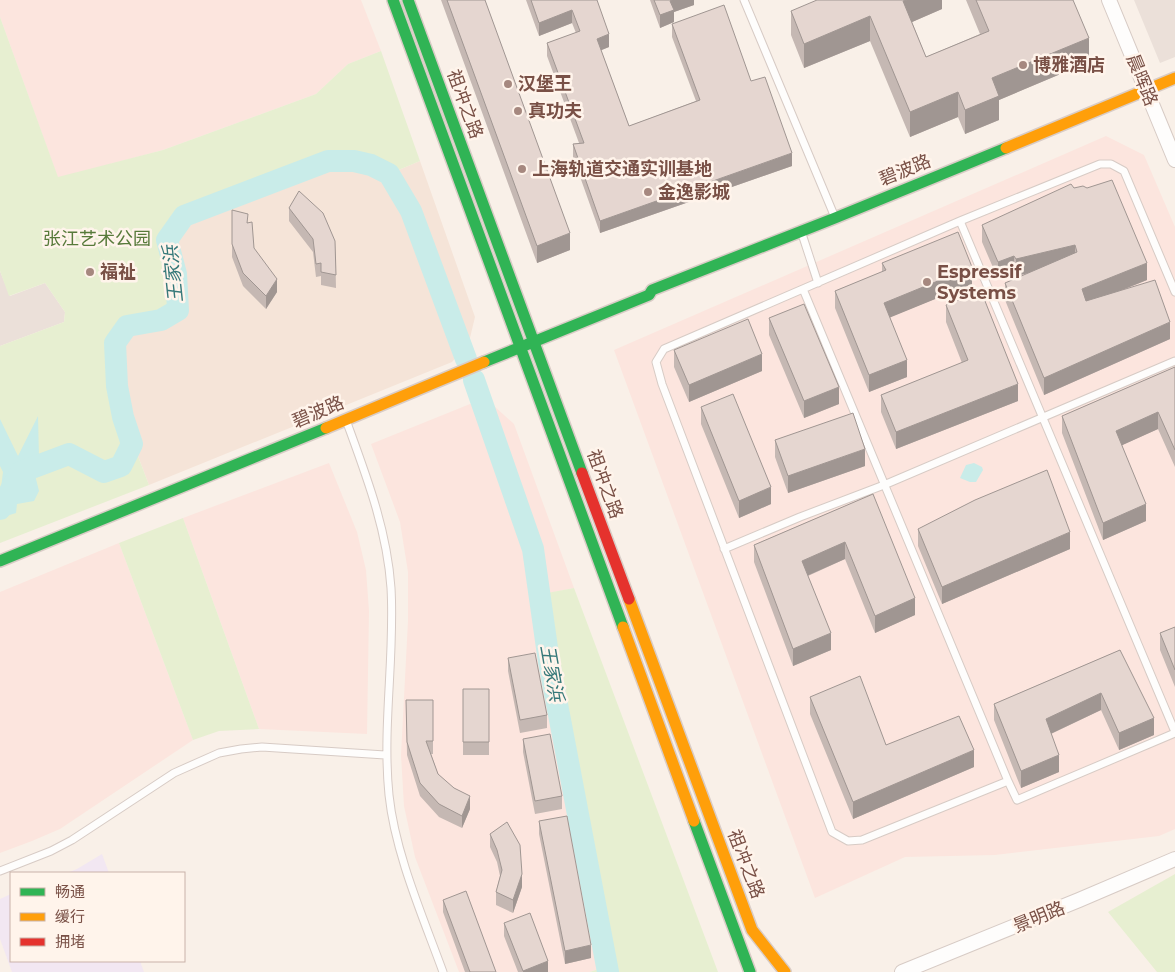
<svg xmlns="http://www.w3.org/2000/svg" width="1175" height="972" font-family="Montserrat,'Noto Sans SC',sans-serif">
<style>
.residential{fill:#f5e4d8}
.commercial{fill:#fce5de}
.industrial{fill:#ebe0d9}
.education{fill:#f2e7f2}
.green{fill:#e7efd1}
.water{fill:#c9ece9}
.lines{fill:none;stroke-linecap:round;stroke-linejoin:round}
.river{stroke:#c9ece9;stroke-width:22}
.lane-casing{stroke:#d7cbc5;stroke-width:9}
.street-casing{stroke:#d7cbc5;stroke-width:16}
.fast-casing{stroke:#d9ccc6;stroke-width:14}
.slow-casing{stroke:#d9ccc6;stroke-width:14}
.jam-casing{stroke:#d9ccc6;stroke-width:14}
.lane{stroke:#fefdfc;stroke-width:7}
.street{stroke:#fefdfc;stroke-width:14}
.fast{stroke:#30b455;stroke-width:11}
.slow{stroke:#ff9f0a;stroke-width:11}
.jam{stroke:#e5322d;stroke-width:11}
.wall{fill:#c5b8b3}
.shaded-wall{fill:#a09692}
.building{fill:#e5d6d0;stroke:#a09692}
.poi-dot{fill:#a6887f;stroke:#fff4eb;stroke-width:2}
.labels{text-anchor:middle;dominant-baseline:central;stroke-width:5;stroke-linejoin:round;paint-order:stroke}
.poi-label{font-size:18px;font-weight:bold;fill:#795046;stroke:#fff4eb;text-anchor:start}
.street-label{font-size:18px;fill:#795046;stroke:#fff4eb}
.park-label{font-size:18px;fill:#577a3a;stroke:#fff4eb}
.water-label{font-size:19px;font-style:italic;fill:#357879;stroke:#fff4eb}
</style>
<rect width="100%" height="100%" fill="#f9f0e8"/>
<!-- residential -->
<path class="residential" d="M328,161H354L371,165L389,174L420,161L475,317L469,342L452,362L149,485L123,417L117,386L115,343L128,326L161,320L167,240L184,216Z"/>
<!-- commercial -->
<path class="commercial" d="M0,0H361L381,51L348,64L316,94L163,150L58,178L0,17Z
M1106,136L1144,155L1175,227V829L1159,836L995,855L905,857L815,898L614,350Z
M470,404L494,406L514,424L574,588L531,597L598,969L590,972H459L415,857L404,806L401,755L408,621V572L400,522L371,444Z
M329,463L357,532L366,570L369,611L367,734L259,729L183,518Z
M119,543L193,740L60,829L32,841L0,853V592Z"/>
<!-- industrial -->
<path class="industrial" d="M1134,0H1175V57L1160,63Z
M0,271L10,296L45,283L65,312L64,322L0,346Z"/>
<!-- education -->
<path class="education" d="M102,854L109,873H67L77,869Z
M11,894V961H140L144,972H12L0,939V899Z"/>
<!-- green -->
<path class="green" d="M0,17L58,177L163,150L316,94L348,64L381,51L420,161L389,174L371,165L354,161H328L184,216L167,240L176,274L178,310L161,320L128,326L115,343L117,386L123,417L149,485L0,543V346L64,322L65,312L45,283L9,296L0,271Z
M183,518L259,729L219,731L193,740L119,543Z
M574,588L718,972H590L598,969L531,596Z
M1175,874V972H1157L1108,912Z"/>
<!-- water -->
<path class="water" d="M38,416L39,457L35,475L39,491L34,501L17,504L16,513L0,518V496L3,472L0,466V419L18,456Z
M974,463L982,467L983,470L976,482H970L960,478L966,465Z"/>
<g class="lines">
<!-- river -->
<path class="river" d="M474,380L533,549L549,662L608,972
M0,509L21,472L69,454L104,472L121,466L132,444L123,417L117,386L115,343L127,326L161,320L178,310L176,274L167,240L184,216L328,161H354L371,165L389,174L411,211L466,359"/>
<defs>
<path id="lane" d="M744,0L834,215
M960,221L1175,732
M803,237L818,283
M803,289L1008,781L862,840L848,841L832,832L662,384L656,362L664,349L960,221L1100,164H1111L1124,171L1175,292
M346,420C366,475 387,529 391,588C395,657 382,726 389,795C395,853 423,917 443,972
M724,549L800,517L884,485L1175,361
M1008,781L1017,800L1175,733
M0,871L51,851L72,840L174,773L219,753L241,749L262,747L385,755"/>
<path id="street" d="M1109,0L1175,160
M902,972L1079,900L1175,859"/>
<path id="fast" d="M393,0L623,627
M408,0L582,473
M484,362L649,295L652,290L835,218L1006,148
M0,561L326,428
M694,821L750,972"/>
<path id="slow" d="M1006,148L1175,78
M326,428L484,362
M629,599L752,930L785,972
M623,627L694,821"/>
<path id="jam" d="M582,473L629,599"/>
</defs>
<!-- lane casing -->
<use href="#lane" class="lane-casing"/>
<!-- street casing -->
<use href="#street" class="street-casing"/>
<!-- fast casing -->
<use href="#fast" class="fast-casing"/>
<!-- slow casing -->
<use href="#slow" class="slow-casing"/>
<!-- jam casing -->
<use href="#jam" class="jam-casing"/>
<!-- lane -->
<use href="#lane" class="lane"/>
<!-- street -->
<use href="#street" class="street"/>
<!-- fast -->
<use href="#fast" class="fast"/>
<!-- slow -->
<use href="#slow" class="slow"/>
<!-- jam -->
<use href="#jam" class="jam"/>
</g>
<!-- wall -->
<path class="wall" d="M441,0H485L570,250L537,263Z
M526,0H597L609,47L601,50L629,126L696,101L672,37V24L751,81L792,166L600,233L573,157V144L579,143L547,56V43L576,33L572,23L539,36Z
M650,0H694V5L674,12V22L660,28Z
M942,0V9L912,22L926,57L980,34L966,0H1073L1089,62L999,100V120L965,134L958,117L910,137L870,41L804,68L791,35V11Z
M1074,188L1147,280L1120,291L1170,339L1044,395L1005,300V283L1029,273L1016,276L1014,273L998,279L982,242V225Z
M289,208L335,241L336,288L321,285V276L316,277L313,252L289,221Z
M232,210L248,223L254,248L277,292L266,309L243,286L232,257Z
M882,263L972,284L890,317L907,377L869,392L835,308V291L882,272Z
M946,305L1018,401L896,449L881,412V395L962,363L946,322Z
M769,318L839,404L804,418L769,335Z
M674,350L762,371L689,402L674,367Z
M1175,367V467L1158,429L1122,445L1146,521L1103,540L1062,433V416Z
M701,407L771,504L739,518L701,424Z
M775,440L865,466L788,493L775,457Z
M873,494L915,615L875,633L845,559L808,576L831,650L793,666L754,562V545Z
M918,529L1070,549L942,604L918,546Z
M1175,627V687L1160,650V633Z
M1120,650L1154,735L1119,750L1101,710L1051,734L1059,772L1021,788L994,720V704Z
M508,658L547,715V728L520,733L508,671Z
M463,689H489V755H463Z
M810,697L886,745L974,767L853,819L810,714Z
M406,700H433V754H431L438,774L470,809L462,828L439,817L420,796L407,755Z
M523,739L562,796V809L535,814L523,752Z
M539,821L591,958L565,964L539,834Z
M490,834L522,887L513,913L496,905V892L500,876L497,862L490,847Z
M443,900L496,972H465L443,912Z
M504,923L548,972H518L504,936Z"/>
<!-- shaded-wall -->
<path class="shaded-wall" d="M672,0H694V5L674,12V22L660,28V15L670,1Z
M907,0H942V9L903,26V1Z
M572,10V23L539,36V23Z
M870,16V41L804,68V44Z
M609,34V47L597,52V39Z
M1089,38V62L999,100V120L965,134V110L992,78Z
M958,92V117L910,137V112Z
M792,153V166L600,233V221Z
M570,233V250L537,263V246Z
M1075,245V262L1016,276V259Z
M1014,256V273L998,279V262Z
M1147,263V280L1082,306V289Z
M972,267V284L884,320V303Z
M277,279V292L266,309V296Z
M1170,322V339L1044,395V378Z
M762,354V371L689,402V385Z
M907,360V377L869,392V375Z
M1018,384V401L896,449V432Z
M839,387V404L804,418V401Z
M1158,412V429L1116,448V431Z
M865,449V466L788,493V476Z
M771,487V504L739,518V501Z
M1146,504V521L1103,540V523Z
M1070,532V549L942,604V587Z
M845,542V559L802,578V561Z
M915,598V615L875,633V616Z
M831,633V650L793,666V649Z
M1101,693V710L1046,736V719Z
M1154,718V735L1119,750V733Z
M974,750V767L853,819V802Z
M1059,755V772L1021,788V771Z
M470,796V809L462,828V816Z
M522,874V887L513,913V900Z
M591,945V958L565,964V951Z
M548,961V972H523V971Z"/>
<!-- building -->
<path class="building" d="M447,0H485L570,233L537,246Z
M531,0H597L609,34L597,39L629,126L700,100L672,24L724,5L751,81L765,77L792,153L600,221L573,144L584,143L547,43L580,31L572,10L539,23Z
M654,0H672L670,1L674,10L660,15Z
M817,0H907L903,1L926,57L989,31L976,0H1073L1089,38L992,78L999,96L965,110L958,92L910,112L870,16L804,44L791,11Z
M1112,180L1147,263L1082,289L1086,301L1155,280L1170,322L1044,378L1005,283L1077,252L1075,245L1016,259L1014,256L998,262L982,225L1071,184L1074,188L1083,186L1087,188Z
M299,191L323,213L335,241L336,275L321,272V263L316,264L313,239L289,208Z
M232,210L248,214L247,223L252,222L254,248L277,279L266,296L243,273L232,244Z
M958,232L972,267L884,303L907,360L869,375L835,291L886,270L882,263Z
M981,291L1018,384L896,432L881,395L968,360L946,305Z
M804,304L839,387L804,401L769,318Z
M748,319L762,354L689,385L674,350Z
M1175,367V450L1158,412L1116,431L1146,504L1103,523L1062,416Z
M733,394L771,487L739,501L701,407Z
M853,413L865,449L788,476L775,440Z
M1047,470L1070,532L942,587L918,529L975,500Z
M873,494L915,598L875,616L845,542L802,561L831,633L793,649L754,545Z
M1175,627V670L1160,633Z
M1120,650L1154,718L1119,733L1101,693L1046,719L1059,755L1021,771L994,704Z
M535,653L547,715L520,720L508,658Z
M860,676L886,745L959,716L974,750L853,802L810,697Z
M463,689H489V742H463Z
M406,700H433V741H426L438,774L454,788L470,796L462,816L439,804L420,783L407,742Z
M550,734L562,796L535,801L523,739Z
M567,816L591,945L565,951L539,821Z
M507,822L520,845L522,874L513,900L496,892L502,870L497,850L490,834Z
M466,891L496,972H470L443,900Z
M530,913L548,961L523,971L504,923Z"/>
<!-- markers -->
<g class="poi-dot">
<circle cx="1023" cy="65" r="5"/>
<circle cx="508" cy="84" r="5"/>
<circle cx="518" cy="111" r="5"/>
<circle cx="522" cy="169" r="5"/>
<circle cx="648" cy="192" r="5"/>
<circle cx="90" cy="272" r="5"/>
<circle cx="927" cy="282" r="5"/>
</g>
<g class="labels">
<!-- poi labels -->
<g class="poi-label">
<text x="1033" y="65">博雅酒店</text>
<text x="518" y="84">汉堡王</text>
<text x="528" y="111">真功夫</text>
<text x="532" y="169">上海轨道交通实训基地</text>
<text x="658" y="192">金逸影城</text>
<text x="100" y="272">福祉</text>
<text x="937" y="272">Espressif<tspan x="937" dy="21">Systems</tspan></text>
</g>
<!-- street labels -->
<g class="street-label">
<text transform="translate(1142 80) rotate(68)">晨晖路</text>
<text transform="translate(465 104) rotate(70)">祖冲之路</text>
<text transform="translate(905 170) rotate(-22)">碧波路</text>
<text transform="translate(318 412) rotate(-23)">碧波路</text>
<text transform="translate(605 484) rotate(70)">祖冲之路</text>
<text transform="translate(746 864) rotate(69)">祖冲之路</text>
<text transform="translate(1039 917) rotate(-22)">景明路</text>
</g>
<!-- park labels -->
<g class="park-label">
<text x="97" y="239">张江艺术公园</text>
</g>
<!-- water labels -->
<g class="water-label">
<text transform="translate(173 274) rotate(-96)">王家浜</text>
<text transform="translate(552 673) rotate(80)">王家浜</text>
</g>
</g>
<!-- legend -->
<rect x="10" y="872" width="175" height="90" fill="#fff4eb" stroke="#c9b2a9"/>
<rect x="20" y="888" width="25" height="8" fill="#30b455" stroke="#c9b2a9"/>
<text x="55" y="897" font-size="15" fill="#795046">畅通</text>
<rect x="20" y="913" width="25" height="8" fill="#ff9f0a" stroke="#c9b2a9"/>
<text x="55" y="922" font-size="15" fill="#795046">缓行</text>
<rect x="20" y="938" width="25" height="8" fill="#e5322d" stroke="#c9b2a9"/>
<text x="55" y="947" font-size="15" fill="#795046">拥堵</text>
</svg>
